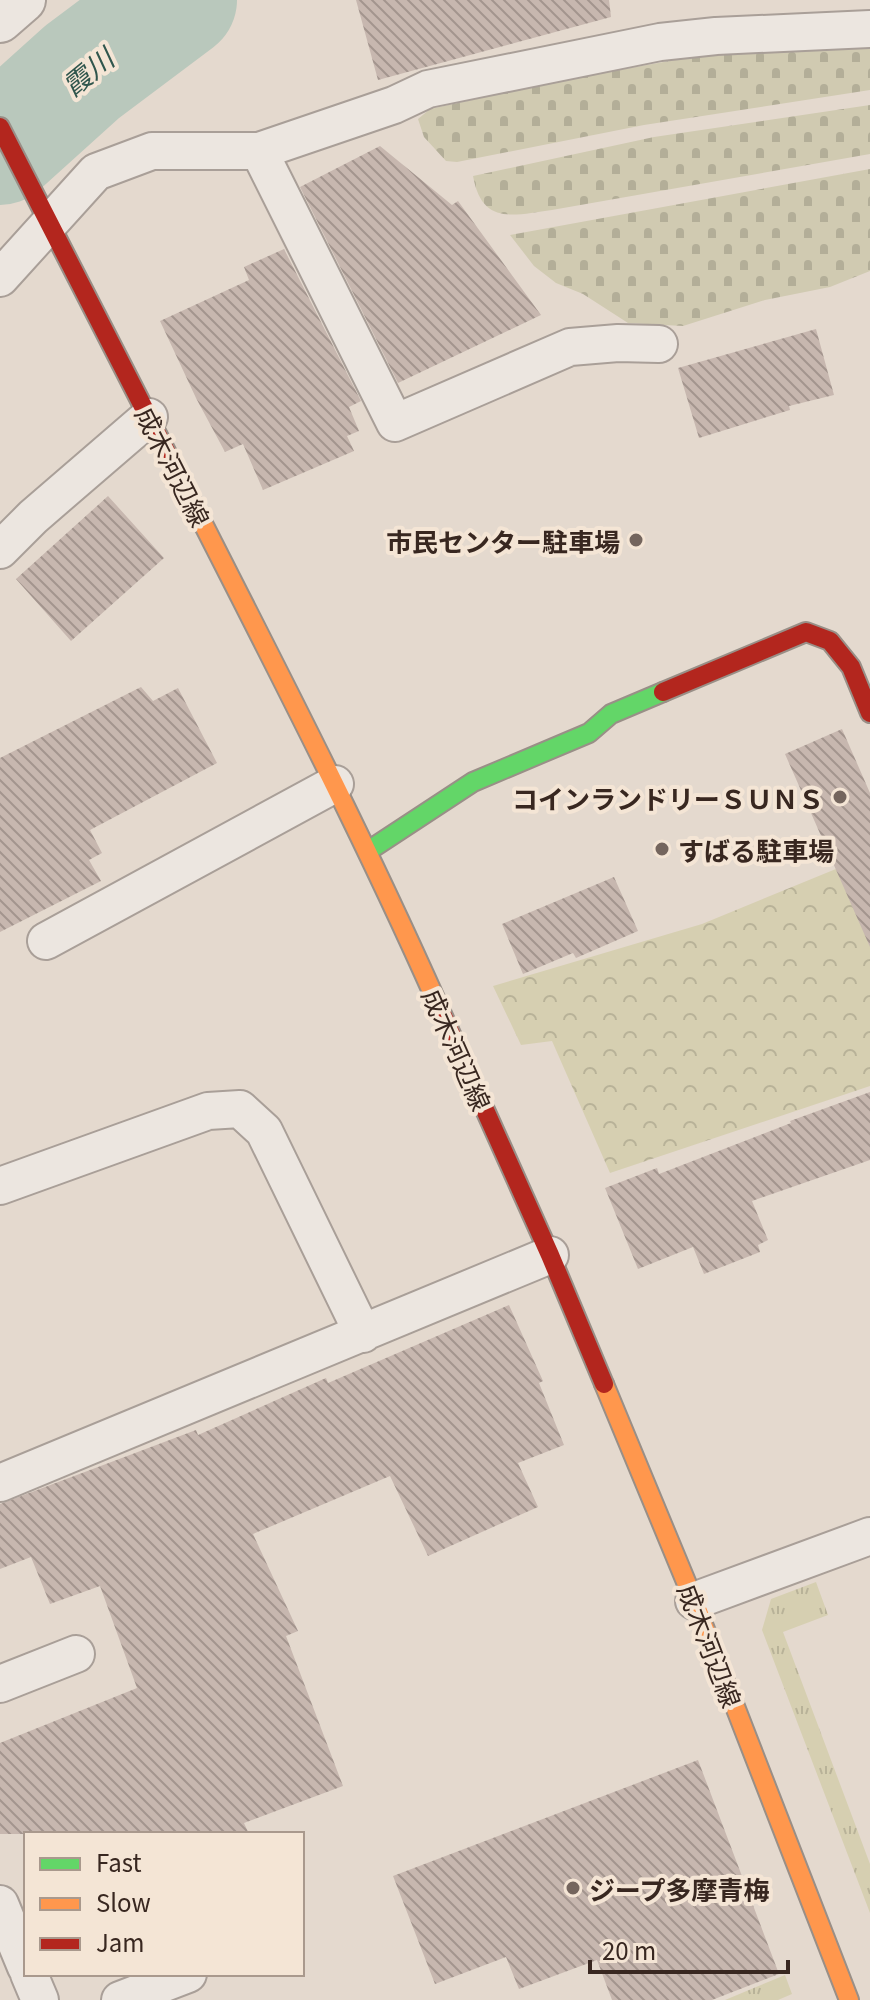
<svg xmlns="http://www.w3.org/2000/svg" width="870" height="2000" font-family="Georgia,'Noto Sans JP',serif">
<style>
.grass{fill:url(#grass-tufts)}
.forest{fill:url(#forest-crowns)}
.cemetery{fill:url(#cemetery-stones)}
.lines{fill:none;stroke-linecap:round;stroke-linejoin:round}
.river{stroke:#b9c8bc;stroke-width:118}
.building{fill:url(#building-back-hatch)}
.lane-casing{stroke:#a99f98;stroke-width:40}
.street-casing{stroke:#a99f98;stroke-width:48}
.fast-casing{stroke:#998f87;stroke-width:22}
.slow-casing{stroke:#998f87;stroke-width:22}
.jam-casing{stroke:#998f87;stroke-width:22}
.lane{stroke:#ece6e0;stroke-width:36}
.street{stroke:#ece6e0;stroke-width:44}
.fast{stroke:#63d668;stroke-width:18}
.slow{stroke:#ff974d;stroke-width:18}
.jam{stroke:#b3261e;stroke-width:18}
.poi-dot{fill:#74655d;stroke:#f4e5d5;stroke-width:3}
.labels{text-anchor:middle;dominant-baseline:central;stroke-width:8;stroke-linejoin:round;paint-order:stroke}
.street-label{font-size:26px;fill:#382720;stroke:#f4e5d5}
.poi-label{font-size:26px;font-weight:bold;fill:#382720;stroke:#f4e5d5;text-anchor:end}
.water-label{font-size:28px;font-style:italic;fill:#30564d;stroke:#f4e5d5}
</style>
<defs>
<pattern id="grass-tufts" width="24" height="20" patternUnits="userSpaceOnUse" patternTransform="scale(2)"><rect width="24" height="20" fill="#d6cfb1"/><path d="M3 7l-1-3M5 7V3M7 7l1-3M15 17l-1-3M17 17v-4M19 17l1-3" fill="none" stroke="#b8b298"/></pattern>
<pattern id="forest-crowns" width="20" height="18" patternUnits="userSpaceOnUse" patternTransform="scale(2)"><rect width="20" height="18" fill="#d6cfb1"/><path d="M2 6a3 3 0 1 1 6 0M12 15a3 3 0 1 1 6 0" fill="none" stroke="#b8b298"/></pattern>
<pattern id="cemetery-stones" width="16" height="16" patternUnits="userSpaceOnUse" patternTransform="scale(2)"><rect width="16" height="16" fill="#d0cab1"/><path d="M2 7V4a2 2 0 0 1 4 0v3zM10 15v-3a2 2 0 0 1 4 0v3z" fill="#b3ae98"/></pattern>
<pattern id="building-back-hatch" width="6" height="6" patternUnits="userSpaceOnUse" patternTransform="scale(2)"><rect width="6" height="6" fill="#c7b7af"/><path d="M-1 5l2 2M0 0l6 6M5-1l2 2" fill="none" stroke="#a3958e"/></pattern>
</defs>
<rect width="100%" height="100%" fill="#e4d9ce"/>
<!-- grass -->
<path class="grass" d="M816,1582L828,1615L783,1632L870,1864V1913L762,1630L771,1599Z
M785,1975L792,1994L778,2000H725Z"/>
<!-- forest -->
<path class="forest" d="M870,855V1086L610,1173L552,1041L521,1045L493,986L702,924Z"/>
<!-- cemetery -->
<path class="cemetery" d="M870,44V90L644,125L457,162L446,161L424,137L418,119L430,109L564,80L719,52Z
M870,105V154L552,210C514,215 482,226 473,176L654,137Z
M870,169V271L830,287L765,300L683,326L628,323L583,294L556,283L534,266L510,235Z"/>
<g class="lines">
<!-- river -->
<path class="river" d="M0,146L82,72L178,0"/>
</g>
<!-- building -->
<path class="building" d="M356,0H609L611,17L378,80Z
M380,146L452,205L458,201L541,315L398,383L300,187Z
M284,249L361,401L349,407L359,431L347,436L354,451L263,490L243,444L225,452L196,398L160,321L249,280L244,267Z
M816,329L834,395L789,406L790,410L699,438L678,368Z
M108,496L164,558L71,641L16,579Z
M141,687L153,701L178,688L217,763L90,830L102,853L89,860L101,881L0,932V758Z
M842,729L870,793V947L785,754Z
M614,877L638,931L576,958L573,953L523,974L502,924Z
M870,1092V1160L752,1201L768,1240L758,1245L760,1252L704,1274L693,1247L638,1269L605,1188L657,1168L659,1174L791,1123L790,1121Z
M509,1305L543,1381L539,1383L564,1445L518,1463L538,1507L428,1556L390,1476L253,1534L298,1631L286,1636L343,1786L244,1823L249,1834H0V1743L137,1688L100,1586L50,1604L31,1557L0,1569V1504L196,1430L198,1435L326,1378L328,1383Z
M698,1760L779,1974L712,2000H612L597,1960L519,1989L506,1957L435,1984L393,1876Z"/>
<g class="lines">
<defs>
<path id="lane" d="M259,151L395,423L570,347L618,343L659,344
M0,278L96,172L152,151H259L394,105L428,89L660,42L716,36L870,29
M0,550L33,517L149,417
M46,941L335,784
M0,1186L208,1111L240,1109L264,1131L363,1334
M0,1483L550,1255
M694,1601L870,1536
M0,1684L76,1654
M0,1904L26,1967
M29,1974L40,2000
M120,2000L188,1974"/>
<path id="street" d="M0,20L23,0"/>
<path id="fast" d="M368,851L473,782L589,733L611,714L663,692"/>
<path id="slow" d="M194,506C278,671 363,836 438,1005
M604,1384L694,1601L849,2000"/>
<path id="jam" d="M0,127L194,506
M663,692L806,632L830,641L851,667L870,713
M438,1005L550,1255L604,1384"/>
</defs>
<!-- lane casing -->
<use href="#lane" class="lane-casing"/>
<!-- street casing -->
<use href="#street" class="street-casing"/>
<!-- fast casing -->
<use href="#fast" class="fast-casing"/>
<!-- slow casing -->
<use href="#slow" class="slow-casing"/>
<!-- jam casing -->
<use href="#jam" class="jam-casing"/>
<!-- lane -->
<use href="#lane" class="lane"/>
<!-- street -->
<use href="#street" class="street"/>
<!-- fast -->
<use href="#fast" class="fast"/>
<!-- slow -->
<use href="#slow" class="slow"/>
<!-- jam -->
<use href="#jam" class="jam"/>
</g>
<!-- markers -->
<g class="poi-dot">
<circle cx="636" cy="540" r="8"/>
<circle cx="840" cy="797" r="8"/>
<circle cx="662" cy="849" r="8"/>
<circle cx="573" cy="1888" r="8"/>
</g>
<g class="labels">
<!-- street labels -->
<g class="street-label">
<text transform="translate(174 466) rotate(63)">成木河辺線</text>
<text transform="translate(458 1049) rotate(66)">成木河辺線</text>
<text transform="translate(711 1645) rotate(69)">成木河辺線</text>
</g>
<!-- poi labels -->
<g class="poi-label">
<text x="620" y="540">市民センター駐車場</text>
<text x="824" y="797">コインランドリーＳＵＮＳ</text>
<text x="678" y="849" text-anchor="start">すばる駐車場</text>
<text x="589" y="1888" text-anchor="start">ジープ多摩青梅</text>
</g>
<!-- water labels -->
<g class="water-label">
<text transform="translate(87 71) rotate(-39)">霞川</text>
</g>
</g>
<!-- legend -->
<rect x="24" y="1832" width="280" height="144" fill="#f4e5d5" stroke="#a9998d" stroke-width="2"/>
<rect x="40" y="1858" width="40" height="12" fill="#63d668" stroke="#a9998d" stroke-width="2"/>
<text x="96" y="1872" font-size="24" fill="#382720">Fast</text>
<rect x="40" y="1898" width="40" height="12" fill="#ff974d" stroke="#a9998d" stroke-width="2"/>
<text x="96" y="1912" font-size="24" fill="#382720">Slow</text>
<rect x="40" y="1938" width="40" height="12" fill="#b3261e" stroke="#a9998d" stroke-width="2"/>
<text x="96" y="1952" font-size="24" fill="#382720">Jam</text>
<!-- scale -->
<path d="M590 1960v12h198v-12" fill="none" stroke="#382720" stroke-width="4"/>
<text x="602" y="1960" font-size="24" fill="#382720" stroke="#f4e5d5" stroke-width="6" paint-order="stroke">20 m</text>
</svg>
